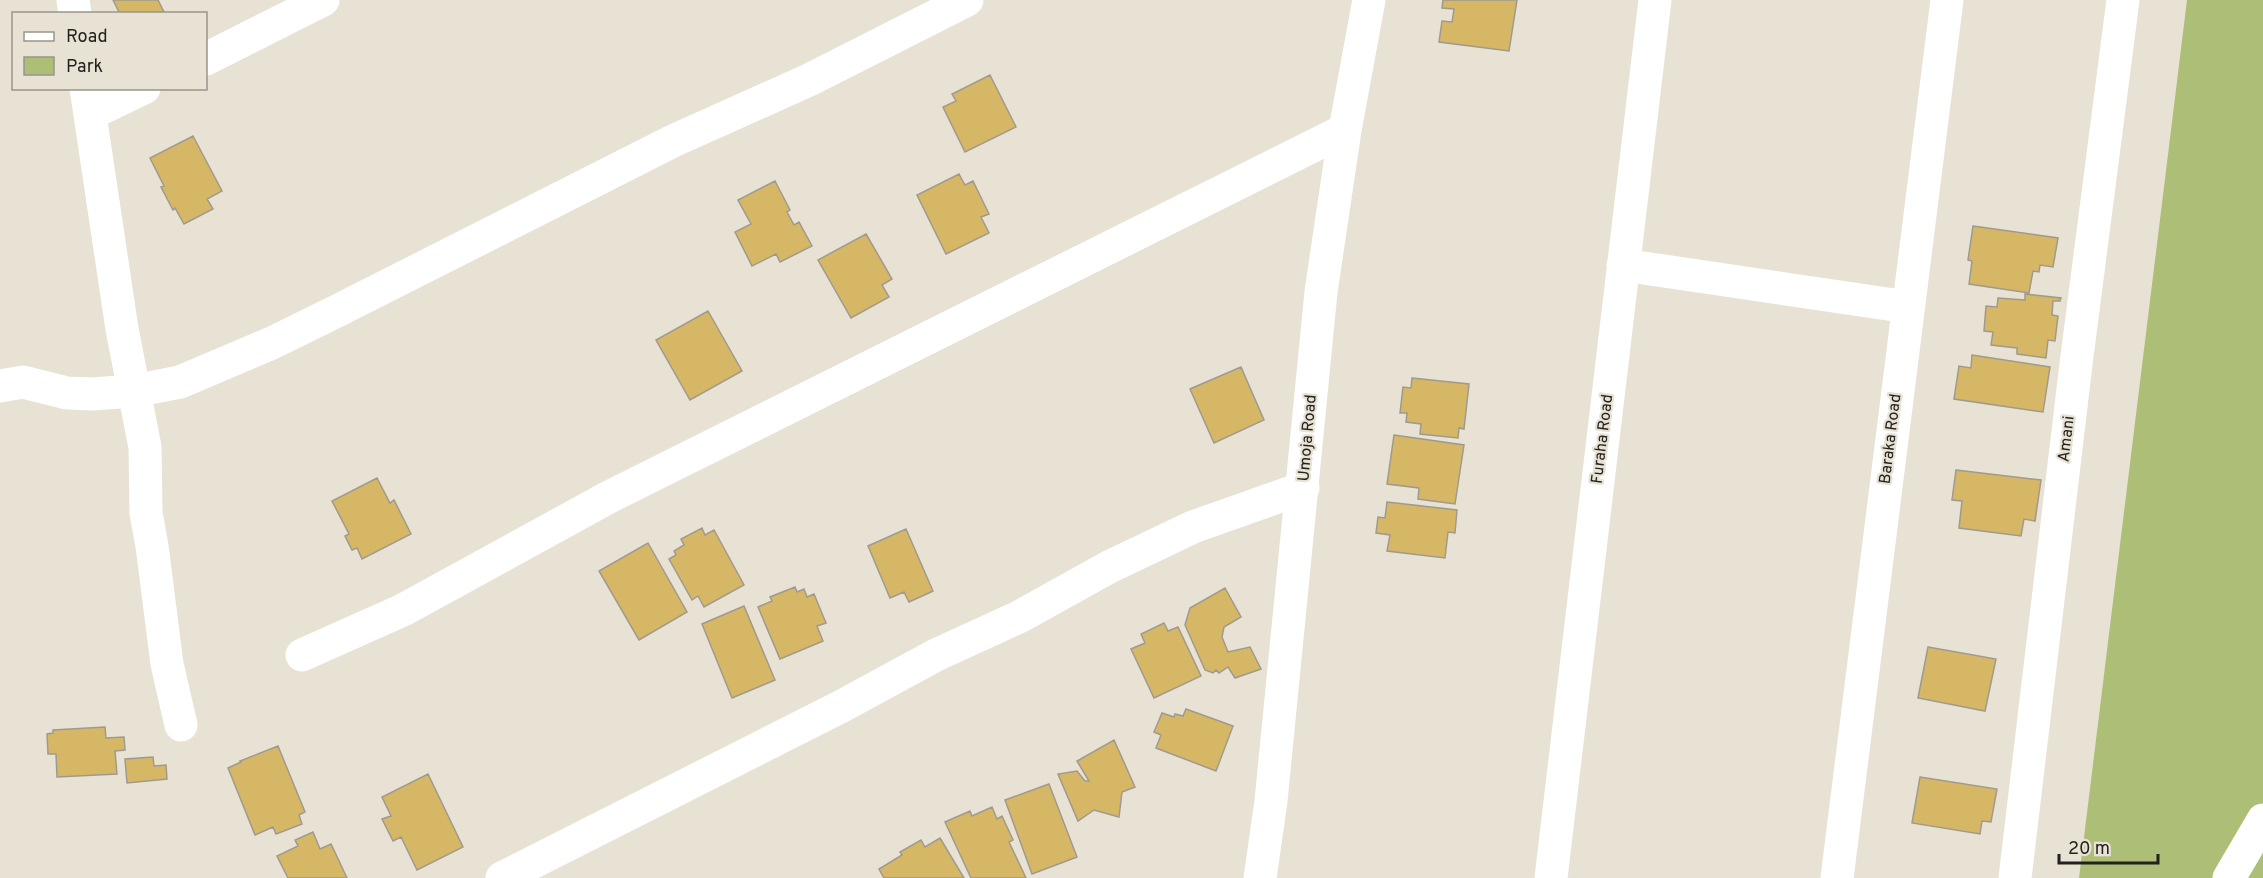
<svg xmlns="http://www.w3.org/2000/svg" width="2263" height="878" font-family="Overpass,sans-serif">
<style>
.green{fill:#adbf77}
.building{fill:#d6b765;stroke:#a09a8e;stroke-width:1.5}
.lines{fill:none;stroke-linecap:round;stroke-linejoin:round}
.minor{stroke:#fff;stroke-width:33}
.labels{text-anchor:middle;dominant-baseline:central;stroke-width:4.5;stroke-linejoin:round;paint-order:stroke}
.street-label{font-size:16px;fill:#23211d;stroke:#e7e2d4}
</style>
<rect width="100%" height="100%" fill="#e7e2d4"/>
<!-- green -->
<path class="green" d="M2187,0H2263V878H2079Z"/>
<!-- building -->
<path class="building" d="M113,0H158L165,14H120Z
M1443,0H1517L1509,51L1439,42L1442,21L1452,22L1454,9L1442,8Z
M990,75L1016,127L965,152L943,107L956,101L952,94Z
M193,136L222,191L207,199L213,209L184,224L175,208L173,210L161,187L164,186L150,158Z
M959,174L965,185L973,181L989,214L981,217L989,233L946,254L917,195Z
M775,181L790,210L787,212L794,225L799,222L812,246L780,262L776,254L752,266L735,232L751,224L738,200Z
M1973,226L2058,238L2053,267L2040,265L2039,272L2033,271L2029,293L1969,284L1972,261L1968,260Z
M866,234L892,279L882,285L889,297L851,318L818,260Z
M2025,294L2061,298L2060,301H2053L2052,315L2058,316L2055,341L2048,340L2046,358L2017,354V348L1991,345L1993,332L1984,331L1986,306L1997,307L1998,298L2025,300Z
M708,311L742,371L690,400L656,340Z
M1972,355L2050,367L2043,412L1954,399L1959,366L1971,368Z
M1241,367L1264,420L1214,443L1190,389Z
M1412,378L1469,384L1464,429L1459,428L1458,438L1420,434L1421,424L1406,422L1407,413H1400L1403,387L1411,388Z
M1394,435L1464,445L1455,504L1418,499L1419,488L1387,484Z
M1956,470L2041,480L2035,521L2024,519L2021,536L1959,528L1962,501L1952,500Z
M377,478L390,503L394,500L411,534L362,559L357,548L352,550L345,536L349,534L332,501Z
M1387,502L1457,510L1455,533L1448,532L1445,558L1387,551L1390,535L1376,533L1378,517L1385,518Z
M702,528L705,535L714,530L744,585L704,607L698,596L692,600L669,559L676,555L674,551L684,545L681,539Z
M906,529L933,591L909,602L904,592L890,598L868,546Z
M648,543L687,612L639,640L599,571Z
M795,587L797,592L804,589L807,597L814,594L826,623L817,626L823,641L780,659L758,607L772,601L770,597Z
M1225,588L1241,617L1224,627L1222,637L1228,652L1250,647L1261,669L1235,678L1228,667L1219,673L1216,670L1213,673L1205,670L1185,625L1190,608Z
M744,606L775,680L732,698L702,624Z
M1164,623L1168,631L1178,627L1201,676L1154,698L1131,649L1145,643L1141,634Z
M1928,647L1996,659L1985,711L1918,698Z
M1186,709L1233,726L1216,771L1156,748L1161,735L1154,732L1162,713L1174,717L1175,714L1183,716Z
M105,727L106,738L124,737L125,750L115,751L117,774L57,777L56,754H48L47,734L53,733V730Z
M1114,740L1135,787L1122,792L1119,817L1094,810L1078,821L1058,774L1077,771L1085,781H1089L1077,761Z
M278,746L305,812L299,815L302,824L276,834L273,827L255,835L228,768L241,762L240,761Z
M153,757L154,766L166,765L167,779L127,783L125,759Z
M428,774L463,847L417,870L401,837L393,841L382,819L391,816L382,797Z
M1920,777L1997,789L1991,822L1982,821L1980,834L1912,823Z
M1049,784L1077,857L1032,874L1005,800Z
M992,807L997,819L1002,816L1013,840L1009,842L1026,878H971L945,822L970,811L972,816Z
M313,832L320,849L331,844L347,878H288L277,856L298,846L295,840Z
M940,838L964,878H884L879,869L902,855L900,852L921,840L925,847Z"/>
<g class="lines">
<!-- minor -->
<path class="minor" d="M73,0L75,14
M206,59L323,0
M86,88L122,329L145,447L146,513L152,546L167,664L181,725
M90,114L144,88
M1623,265L1908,307
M0,386L23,382L67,393L92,394L134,391L180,382L272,343L337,311L673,141L809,80L967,0
M302,655L403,610L609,497L1345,130
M502,878L842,706L936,655L1019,617L1109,567L1193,527L1303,488
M1260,878L1271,801L1321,292L1345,130L1369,0
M1551,878L1655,0
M1837,878L1947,0
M2015,878L2076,364L2123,0
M2229,878L2263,820"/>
</g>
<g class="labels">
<!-- street labels -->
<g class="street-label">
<text transform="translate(1308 438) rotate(-85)">Umoja Road</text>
<text transform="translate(1603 439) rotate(-83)">Furaha Road</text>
<text transform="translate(1891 439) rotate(-83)">Baraka Road</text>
<text transform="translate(2067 439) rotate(-83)">Amani</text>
</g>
</g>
<!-- legend -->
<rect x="12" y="12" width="195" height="78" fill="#e7e2d4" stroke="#99958b" stroke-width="1.5"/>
<rect x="24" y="32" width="30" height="9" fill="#ffffff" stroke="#99958b" stroke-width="1.5"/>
<text x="66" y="42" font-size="18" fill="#23211d">Road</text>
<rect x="24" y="57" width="30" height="18" fill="#adbf77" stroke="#99958b" stroke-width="1.5"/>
<text x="66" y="72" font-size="18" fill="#23211d">Park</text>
<!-- scale -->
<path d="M2059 854v9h99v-9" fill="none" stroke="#23211d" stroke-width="3"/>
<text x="2068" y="854" font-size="18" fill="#23211d" stroke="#e7e2d4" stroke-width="4.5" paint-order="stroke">20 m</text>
</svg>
